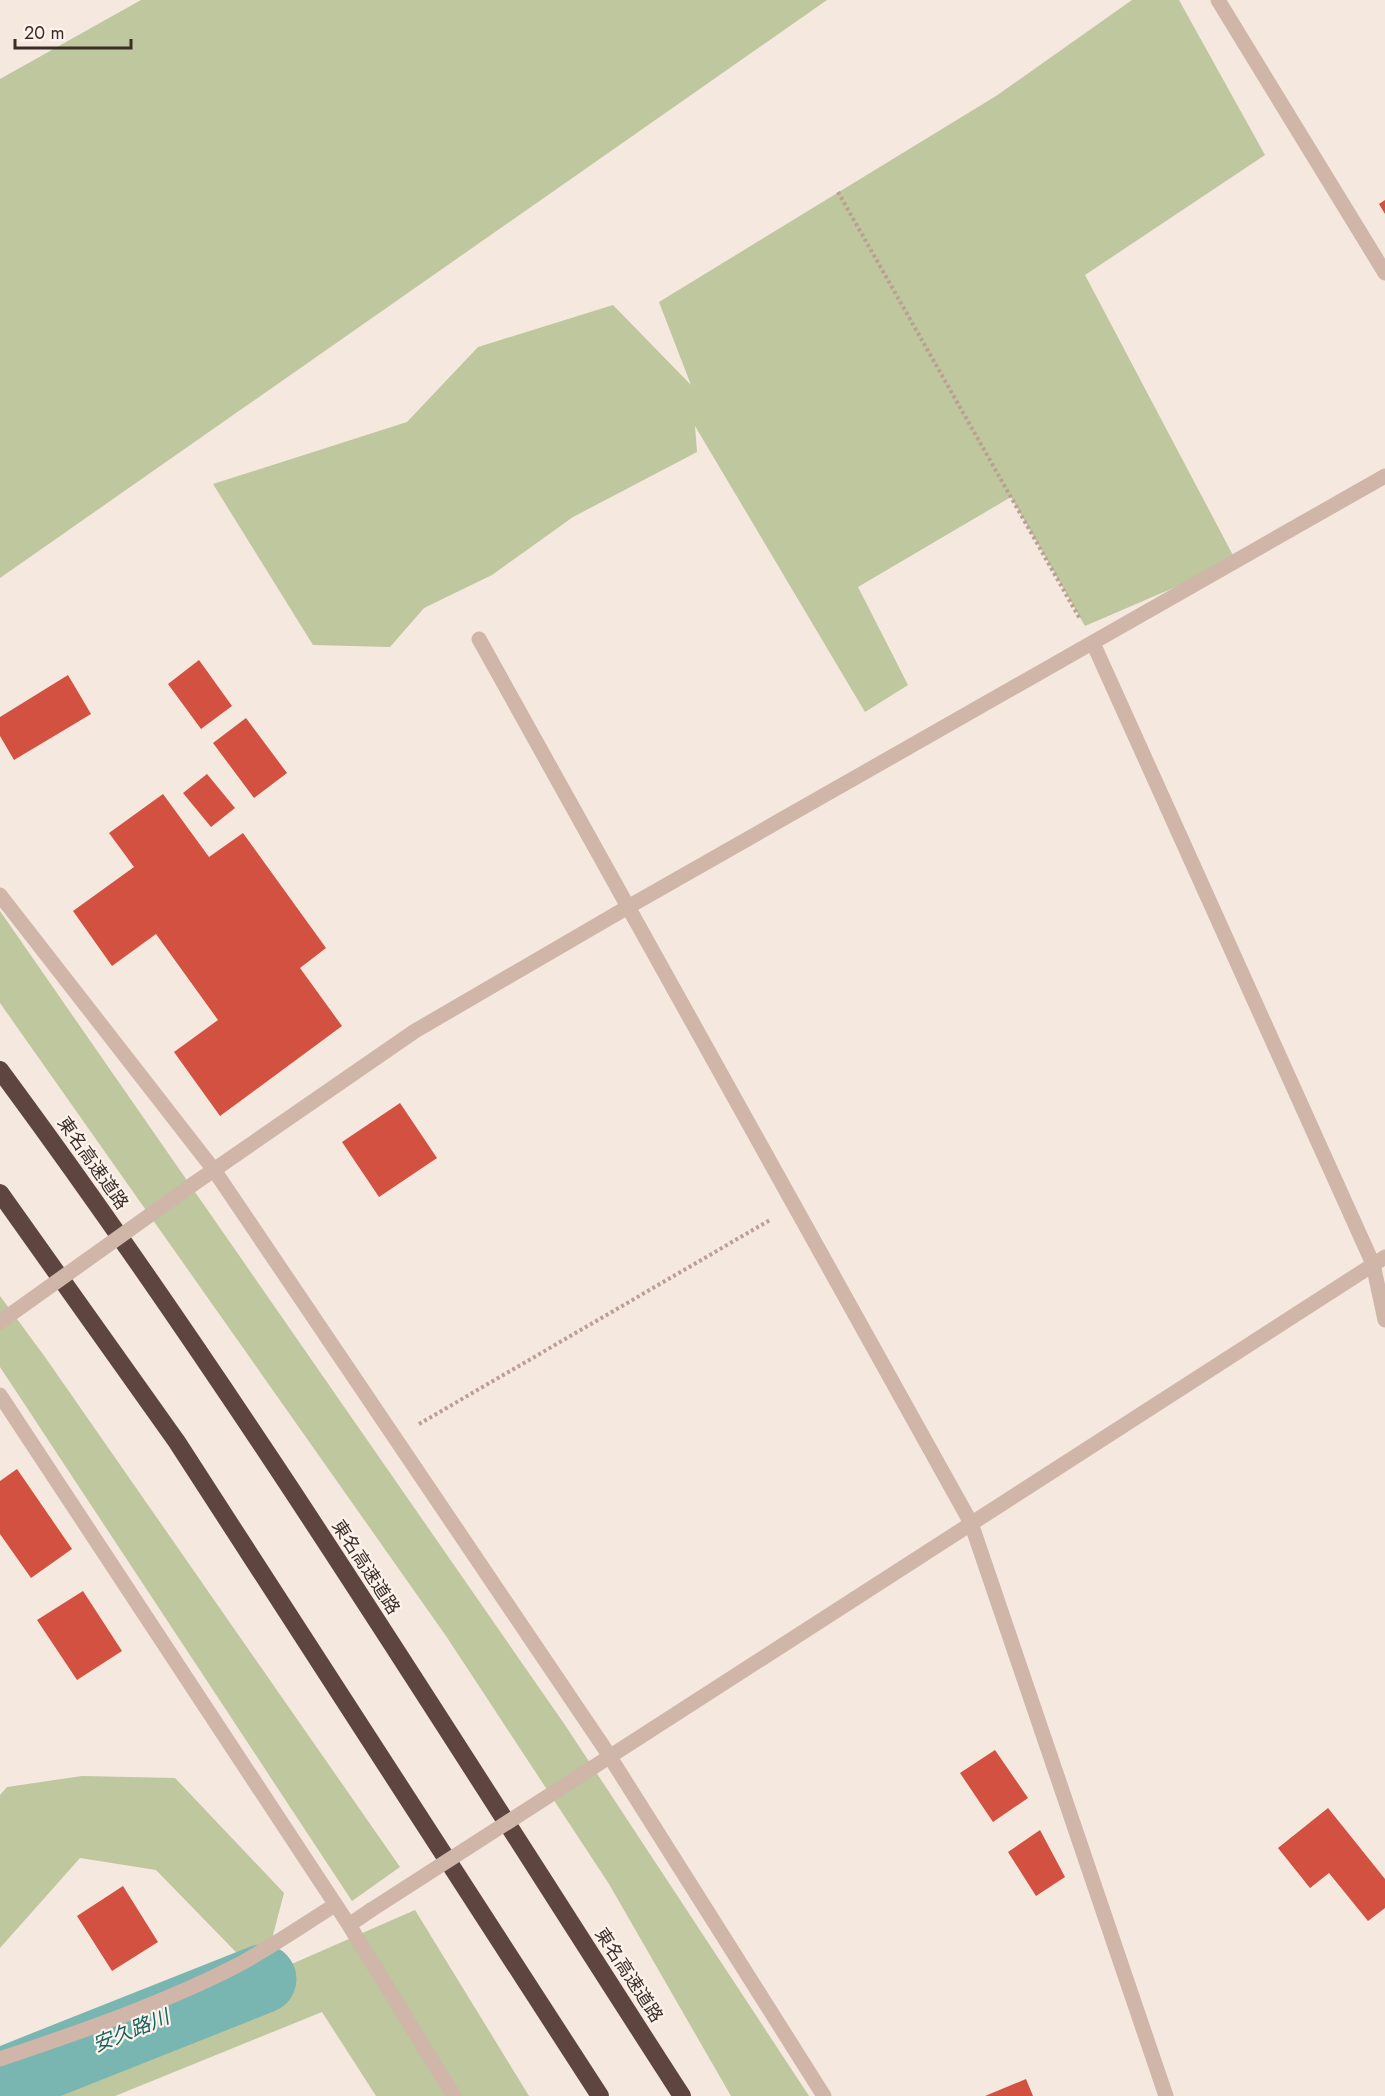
<svg xmlns="http://www.w3.org/2000/svg" width="1385" height="2096" font-family="Jost,'Noto Sans JP',sans-serif">
<style>
.green{fill:#bec79d}
.lines{fill:none;stroke-linecap:round;stroke-linejoin:round}
.river{stroke:#7ab6b1;stroke-width:69}
.building{fill:#d25141}
.path{stroke:#bb9f93;stroke-width:4;stroke-dasharray:3 3;stroke-linecap:butt}
.minor{stroke:#cfb6a9;stroke-width:15}
.highway{stroke:#5e4540;stroke-width:18}
.minor-bridge{stroke:#cfb6a9;stroke-width:15}
.labels{text-anchor:middle;dominant-baseline:central;stroke-width:4.5;stroke-linejoin:round;paint-order:stroke}
.street-label{font-size:18px;fill:#3c2d29;stroke:#fcf3ec}
.water-label{font-size:20px;font-style:italic;fill:#1a625e;stroke:#fcf3ec}
</style>
<rect width="100%" height="100%" fill="#f5e8df"/>
<!-- green -->
<path class="green" d="M141,0H827L0,578V79Z
M1132,0H1179L1265,155L1085,275L1236,561L1085,626L1011,497L858,587L908,685L865,712L695,426L697,452L573,517L492,575L424,608L390,647L313,645L213,484L407,422L478,347L613,305L691,385L659,302L996,96Z
M0,911L565,1725L809,2096H731L609,1884L446,1636L0,1003Z
M0,1296L45,1357L400,1867L352,1901L0,1367Z
M82,1776L175,1778L284,1893L262,1977L415,1910L529,2096H376L322,2012L115,2096H0V2094L261,1978L156,1870L80,1858L0,1948V1795L7,1787Z"/>
<g class="lines">
<!-- river -->
<path class="river" d="M0,2083L262,1979"/>
</g>
<!-- building -->
<path class="building" d="M1385,200V214L1379,204Z
M199,660L232,706L201,729L168,684Z
M68,675L91,714L14,760L0,736V717Z
M246,718L287,773L254,798L213,743Z
M207,774L235,808L211,827L183,793Z
M163,794L209,857L243,833L326,948L300,968L342,1026L220,1116L174,1052L218,1020L156,934L112,966L73,911L134,867L109,833Z
M400,1103L437,1158L379,1197L342,1142Z
M17,1469L72,1549L31,1578L0,1534V1481Z
M83,1591L122,1651L77,1680L37,1620Z
M995,1750L1028,1798L993,1822L960,1773Z
M1328,1808L1385,1879V1908L1368,1921L1329,1873L1310,1888L1278,1848Z
M1040,1830L1065,1877L1036,1896L1008,1852Z
M123,1886L158,1942L112,1971L77,1916Z
M1026,2079L1033,2096H985Z"/>
<g class="lines">
<!-- path -->
<path class="path" d="M838,192L1080,619
M419,1424L770,1220"/>
<!-- minor -->
<path class="minor" d="M1218,0L1385,273
M479,639L971,1523L1166,2096
M1093,643L1373,1264L1385,1320
M0,895L214,1170L603,1746L824,2096
M192,1185L415,1031L628,907L1385,476
M0,1395L349,1925L454,2096
M592,1768L1385,1257
M349,1925L371,1910
M0,2059C80,2032 162,2004 238,1965C271,1947 303,1925 335,1905"/>
<!-- highway -->
<path class="highway" d="M0,1070C244,1400 459,1751 682,2096
M0,1193L177,1442L600,2096"/>
<!-- minor-bridge -->
<path class="minor-bridge" d="M0,1322L192,1185
M371,1910L592,1768"/>
</g>
<g class="labels">
<!-- street labels -->
<g class="street-label">
<text transform="translate(93 1163) rotate(55)">東名高速道路</text>
<text transform="translate(366 1567) rotate(57)">東名高速道路</text>
<text transform="translate(629 1975) rotate(57)">東名高速道路</text>
</g>
<!-- water labels -->
<g class="water-label">
<text transform="translate(131 2031) rotate(-22)">安久路川</text>
</g>
</g>
<!-- scale -->
<path d="M15 39v9h116v-9" fill="none" stroke="#3c2d29" stroke-width="3"/>
<text x="24" y="39" font-size="18" fill="#3c2d29" stroke="#fcf3ec" stroke-width="4.5" paint-order="stroke">20 m</text>
</svg>
